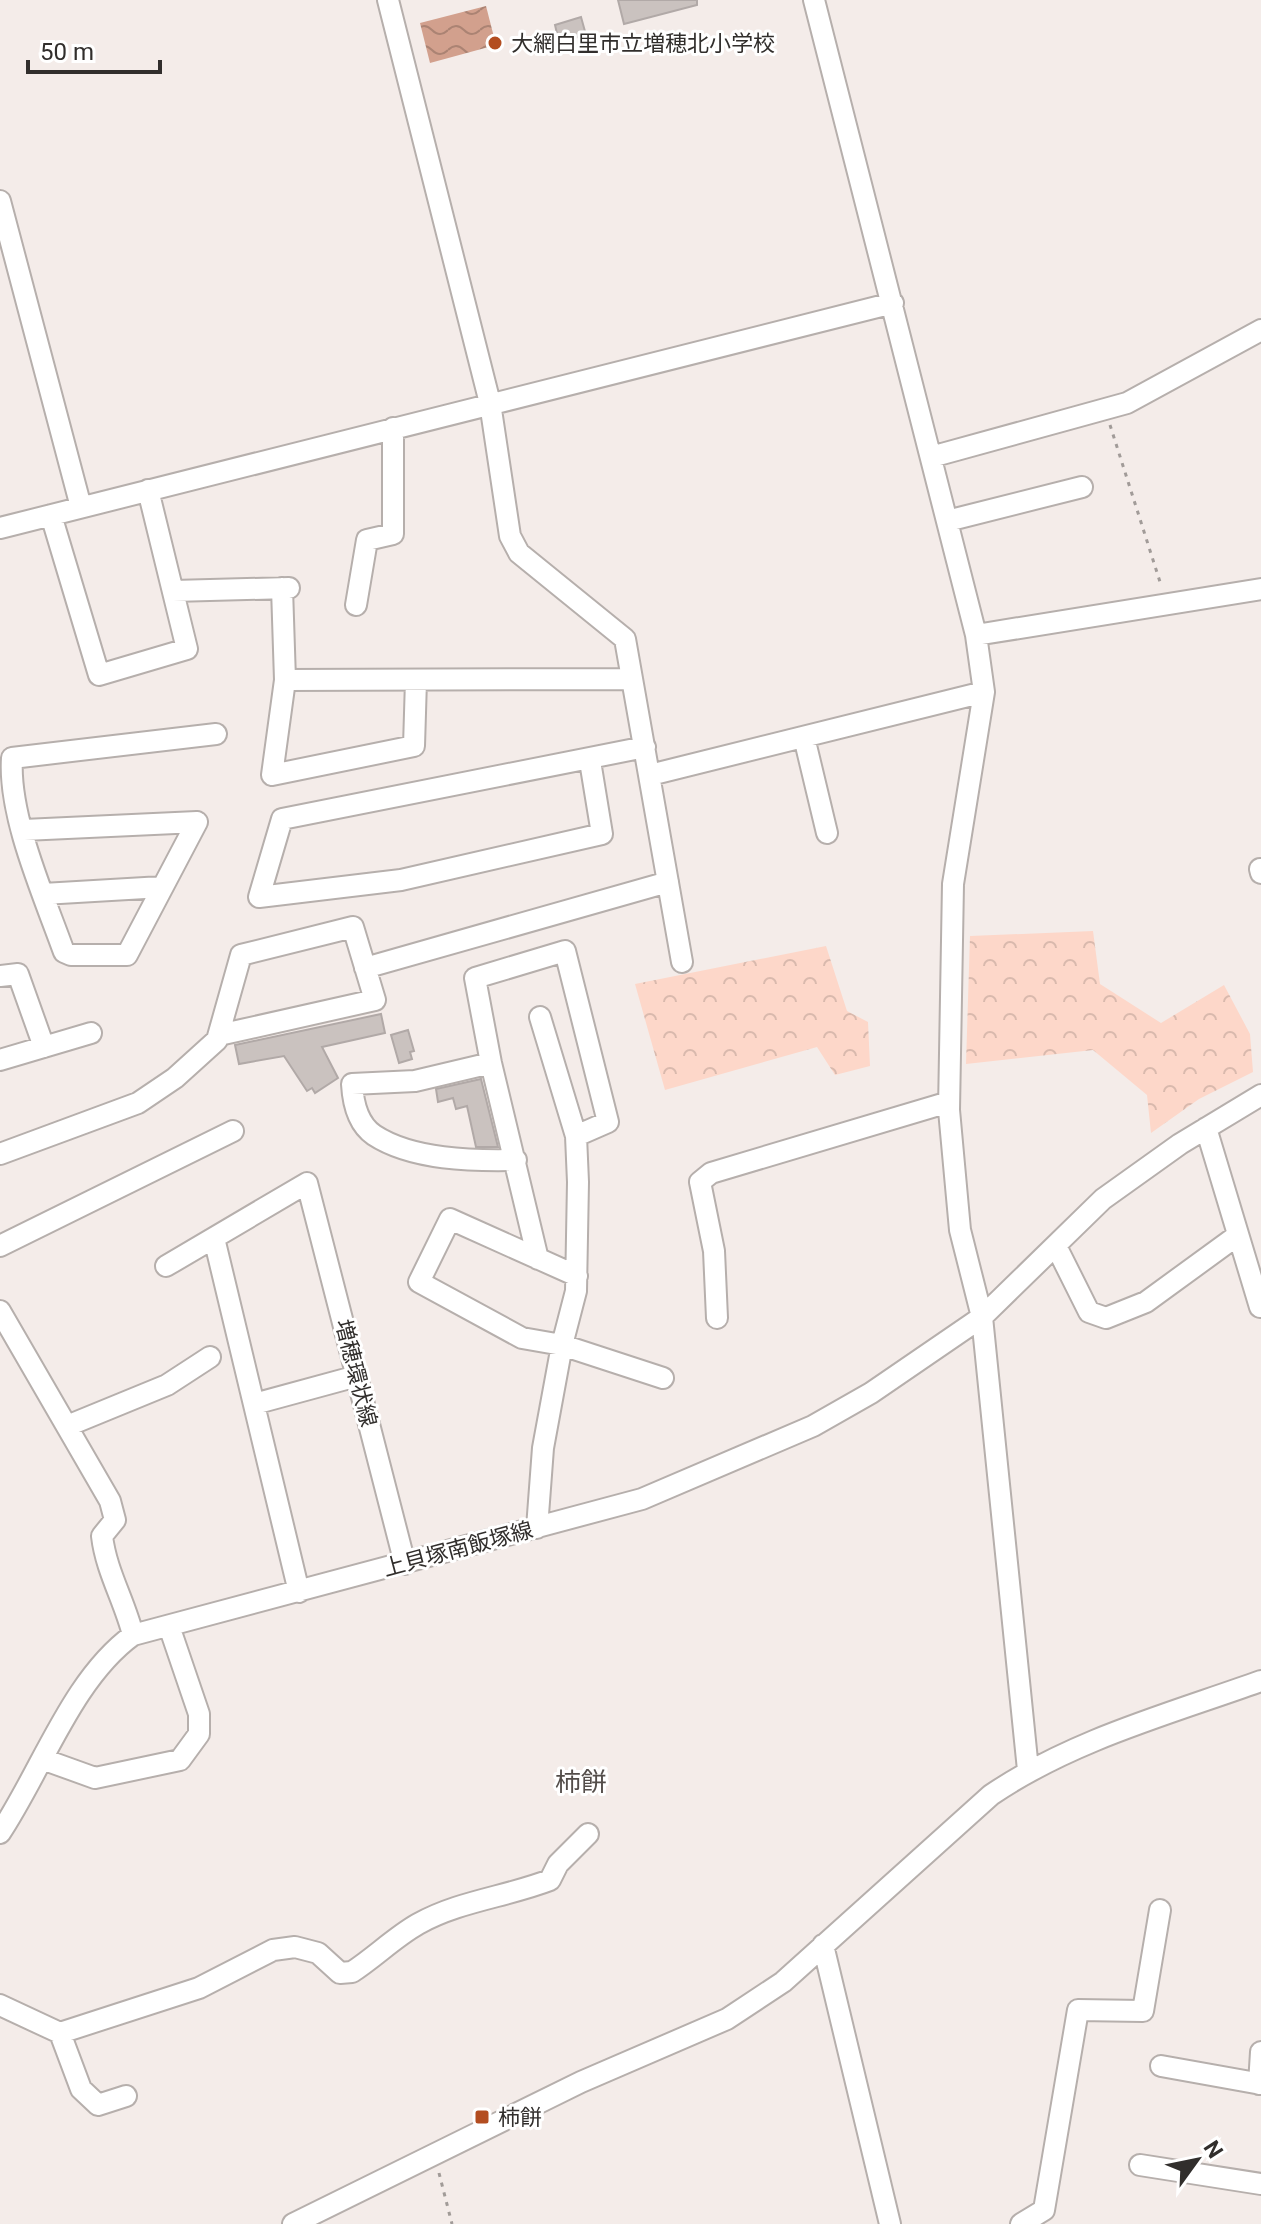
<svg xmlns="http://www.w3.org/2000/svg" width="1261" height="2224" font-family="Roboto,'Noto Sans JP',sans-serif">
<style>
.forest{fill:url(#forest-crowns)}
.water{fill:url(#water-waves)}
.building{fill:#cac2bf;stroke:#b1a9a7;stroke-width:2}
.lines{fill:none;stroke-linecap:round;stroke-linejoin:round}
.minor-casing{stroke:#b6afac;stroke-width:24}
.path{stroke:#a19b98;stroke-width:3;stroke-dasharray:4 6;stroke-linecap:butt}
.minor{stroke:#fff;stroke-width:20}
.poi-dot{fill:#b34d20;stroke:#fff;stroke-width:3}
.labels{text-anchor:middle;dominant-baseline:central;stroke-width:6;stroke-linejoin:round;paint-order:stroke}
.poi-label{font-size:22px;fill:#312e2c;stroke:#fff;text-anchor:start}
.street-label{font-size:22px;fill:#312e2c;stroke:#fff}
.quarter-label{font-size:26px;fill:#534d4a;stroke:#fff}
</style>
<defs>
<pattern id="forest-crowns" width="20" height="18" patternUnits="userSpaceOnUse" patternTransform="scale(2)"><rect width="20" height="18" fill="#fdd7c9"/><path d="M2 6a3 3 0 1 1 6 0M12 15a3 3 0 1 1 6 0" fill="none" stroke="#d9b9ad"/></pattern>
<pattern id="water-waves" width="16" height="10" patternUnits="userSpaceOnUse" patternTransform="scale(2)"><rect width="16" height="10" fill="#d2a08d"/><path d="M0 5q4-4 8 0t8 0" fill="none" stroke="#ab8373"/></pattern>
</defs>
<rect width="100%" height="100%" fill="#f4ece9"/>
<!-- forest -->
<path class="forest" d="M1093,931L1100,984L1161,1023L1224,985L1250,1034L1253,1072L1199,1099L1151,1133L1147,1095L1093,1050L966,1064L970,936Z
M826,946L847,1011L868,1022L870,1066L835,1075L817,1047L665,1090L635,984Z"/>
<!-- water -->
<path class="water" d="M486,6L496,45L430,63L420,23Z"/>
<!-- building -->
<path class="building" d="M618,0H697V5L624,24Z
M581,17L586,35L559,42L555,25Z
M381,1014L385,1033L322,1047L338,1078L315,1093L312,1088L307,1091L284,1056L239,1064L235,1045Z
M408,1030L414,1051L410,1052L412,1059L399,1063L391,1035Z
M481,1079L498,1147H476L467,1106L456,1109L453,1098L438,1102L436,1089Z"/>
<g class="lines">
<defs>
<path id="minor" d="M388,0L490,403L510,536L519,553L625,639L682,962
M814,0L976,635L984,692L953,884L949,1110L960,1230L982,1317L1028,1770
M0,201L81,507
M931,457L1127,403L1261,330
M51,515L99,675L187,649L148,490
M947,521L1082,487
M0,528L893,303
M282,588L285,680L272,775L414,746L416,680
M173,591L289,588
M356,605L367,540L393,534V428
M976,635L1261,589
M285,680L632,679
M804,737L827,833
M590,761L602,834L401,880L259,897L282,819L645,747
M650,775L984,692
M197,822L127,955H71L64,952C44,896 8,816 12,758L216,734
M24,830L197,822
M1260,869L1261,873
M43,894L162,887
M365,968L668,882
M0,976L18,974L44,1047
M0,1060L91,1033
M491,1063L415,1081L352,1084C353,1102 358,1124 374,1135C412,1160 473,1161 516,1160
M1206,1128L1260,1307
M0,1154L138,1103L175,1078L217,1040L241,955L353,927L375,1000L219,1035
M214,1238L299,1592
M0,1246L233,1131
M1056,1246L1089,1312L1106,1318L1146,1302L1238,1235
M538,1259L491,1063L475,978L565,951L608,1122L576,1136
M166,1266L307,1183L405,1564
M577,1276L450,1219L419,1282L522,1338L562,1345L663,1378
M0,1311L110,1501L115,1520L102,1536C106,1571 125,1602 133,1635
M717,1318L714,1251L700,1182L711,1173L949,1102
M254,1404L357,1376
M67,1426L167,1385L210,1357
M537,1528L543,1448L562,1345L576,1291L578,1182L576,1136L540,1017
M45,1760L95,1778L180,1760L199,1734V1714L169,1626
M0,1833C42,1770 72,1679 133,1635L642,1499L813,1426L871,1393L982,1317L1103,1199L1180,1144L1261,1095
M823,1945L890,2224
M0,2005L60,2033L81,2089L98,2105L126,2096
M60,2033L199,1988L273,1950L295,1947L318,1953L340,1973L352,1972C375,1957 395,1937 418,1924C459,1901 506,1897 550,1880L558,1864L588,1834
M1161,2066L1261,2084
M1259,2084L1261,2052
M1140,2165L1261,2184
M293,2224L581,2082L727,2019L783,1982L991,1795C1072,1740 1169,1714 1261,1681
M1021,2224L1044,2210L1078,2010L1143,2011L1160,1910"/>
</defs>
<!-- minor casing -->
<use href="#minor" class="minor-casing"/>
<!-- path -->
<path class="path" d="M1110,425L1161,585
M439,2173L452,2224"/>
<!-- minor -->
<use href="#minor" class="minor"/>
</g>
<!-- markers -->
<g class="poi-dot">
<circle cx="495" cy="43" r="8"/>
<rect x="474" y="2109" width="16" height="16" rx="4"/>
</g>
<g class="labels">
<!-- poi labels -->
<g class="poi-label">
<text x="511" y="43">大網白里市立増穂北小学校</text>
<text x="498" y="2117">柿餅</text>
</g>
<!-- street labels -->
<g class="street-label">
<text transform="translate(356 1373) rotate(76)">増穂環状線</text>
<text transform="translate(458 1549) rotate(-15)">上貝塚南飯塚線</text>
</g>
<!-- quarter labels -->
<g class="quarter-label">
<text x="581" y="1782">柿餅</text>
</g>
</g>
<!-- north arrow -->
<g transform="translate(1197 2160) rotate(57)" stroke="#ffffff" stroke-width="6" paint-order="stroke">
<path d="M0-6L14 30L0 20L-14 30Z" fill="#312e2c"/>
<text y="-12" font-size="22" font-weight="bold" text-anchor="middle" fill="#312e2c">N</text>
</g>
<!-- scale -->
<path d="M28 60v12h132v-12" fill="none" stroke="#312e2c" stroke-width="4"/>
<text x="40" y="60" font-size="24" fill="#312e2c" stroke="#ffffff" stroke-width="6" paint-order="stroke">50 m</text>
</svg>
